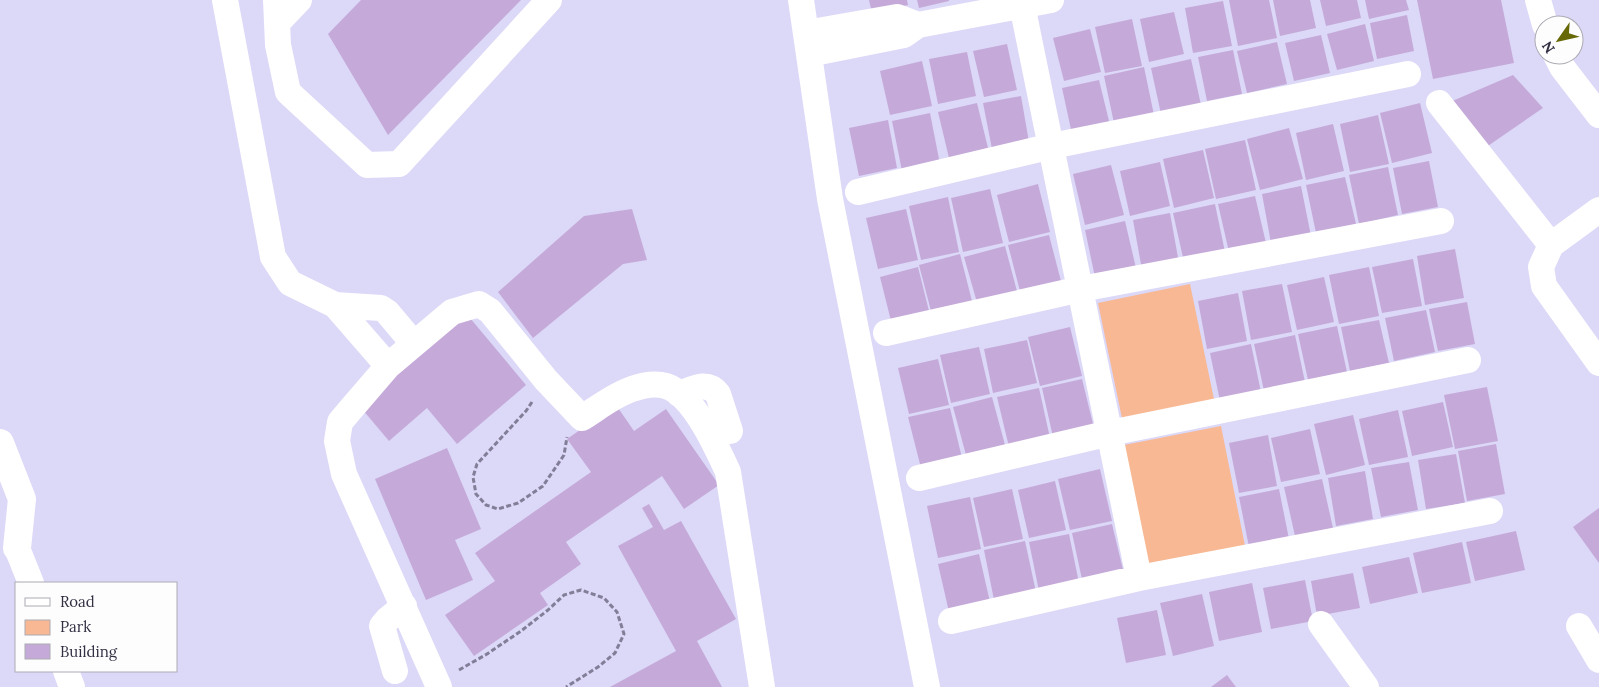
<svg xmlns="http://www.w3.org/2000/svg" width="1599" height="687" font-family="Lora,serif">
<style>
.green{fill:#f7b893}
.building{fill:#c5aad9}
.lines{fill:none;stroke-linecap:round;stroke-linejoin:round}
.path{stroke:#827e98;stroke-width:3;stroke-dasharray:5 2.5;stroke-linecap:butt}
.street{stroke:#fff;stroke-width:26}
.secondary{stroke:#fff;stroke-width:28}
</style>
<rect width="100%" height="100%" fill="#dcd8f8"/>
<!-- green -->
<path class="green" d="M1190,284L1215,404L1123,423L1098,303Z
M1221,426L1246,551L1149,570L1124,445Z"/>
<!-- building -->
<path class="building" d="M361,0H521L388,135L328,34Z
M869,0H907L908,5L872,13Z
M917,0H949V1L919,8Z
M1229,0H1269L1277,38L1238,46Z
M1273,0H1310L1316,28L1280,36Z
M1320,0H1357L1361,18L1326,26Z
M1365,0H1406L1409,10L1369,19Z
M1417,0H1501L1514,63L1433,79Z
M1223,1L1232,46L1193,53L1185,8Z
M1174,12L1184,54L1149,62L1140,19Z
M1407,15L1414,51L1377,59L1370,23Z
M1132,19L1142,66L1105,73L1095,27Z
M1365,24L1374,61L1337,70L1327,34Z
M1090,29L1101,72L1064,81L1053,38Z
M1321,35L1330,73L1294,81L1285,43Z
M1277,42L1287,84L1247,93L1237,51Z
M1007,44L1017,90L984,97L973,51Z
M1233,50L1242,94L1207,101L1198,57Z
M967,52L976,96L938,104L929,59Z
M1191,59L1201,105L1161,114L1151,68Z
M922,61L932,106L890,115L880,71Z
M1144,67L1154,115L1114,123L1104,76Z
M1513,75L1543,108L1482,150L1450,102Z
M1099,80L1110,125L1072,134L1062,88Z
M1021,96L1029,142L992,149L983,103Z
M977,103L988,148L949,158L938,112Z
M1420,103L1432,153L1392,163L1380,113Z
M930,113L940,164L902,171L892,121Z
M1378,115L1389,164L1350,172L1340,124Z
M888,120L897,168L859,176L849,128Z
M1333,124L1344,171L1306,180L1296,133Z
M1289,128L1303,179L1260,190L1247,139Z
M1245,140L1256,190L1216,199L1205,149Z
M1203,150L1214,198L1174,208L1163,159Z
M1429,161L1438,207L1402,214L1393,168Z
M1160,162L1170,206L1130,216L1120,171Z
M1111,165L1124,215L1085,225L1073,174Z
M1388,167L1398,215L1359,224L1349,175Z
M1345,177L1356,224L1316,233L1306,185Z
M1038,184L1050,232L1009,242L997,195Z
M1301,186L1311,236L1271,243L1262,194Z
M990,189L1003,243L963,252L951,198Z
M1255,196L1266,243L1229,252L1218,204Z
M948,197L959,252L921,260L909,206Z
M1215,204L1225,252L1184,262L1173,213Z
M632,209L647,260L623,264L533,338L498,292L584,216Z
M906,209L918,260L878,269L866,218Z
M1170,213L1179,263L1142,270L1133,220Z
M1125,221L1136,268L1095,277L1085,230Z
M1049,235L1062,285L1021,295L1008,245Z
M1005,246L1018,295L978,306L964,257Z
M1455,249L1464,298L1425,305L1417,256Z
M960,254L973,305L932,315L919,265Z
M1413,259L1422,306L1382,313L1372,267Z
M918,267L929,311L891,321L880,277Z
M1369,267L1379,316L1339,324L1329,275Z
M1324,277L1334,322L1297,330L1287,285Z
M1282,284L1292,332L1251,340L1242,291Z
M1238,293L1247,341L1207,349L1198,301Z
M1467,302L1475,344L1438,351L1429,309Z
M1426,310L1435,352L1394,361L1385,318Z
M465,312L526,385L457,444L427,408L389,441L357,403Z
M1379,320L1389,363L1350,371L1341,327Z
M1337,326L1347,372L1308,380L1298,334Z
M1070,327L1082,376L1040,386L1028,337Z
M1295,335L1305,382L1264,391L1254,344Z
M1027,340L1037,383L993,393L984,349Z
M1251,344L1261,392L1220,401L1210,353Z
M979,347L990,394L951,403L940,355Z
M938,359L949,405L909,414L898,368Z
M1082,379L1094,428L1053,437L1042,388Z
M1487,387L1498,441L1455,449L1444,395Z
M1039,388L1050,438L1009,447L997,397Z
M992,397L1005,445L966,455L953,407Z
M1443,402L1453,447L1412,456L1402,411Z
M616,405L634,431L666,409L719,485L684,509L662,476L566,542L581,564L540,593L548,605L474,656L445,615L495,581L475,553L591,472L567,439Z
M950,408L962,458L921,468L908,417Z
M1398,410L1408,457L1369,465L1359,419Z
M1353,415L1365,465L1326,475L1314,424Z
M1310,429L1320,474L1281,482L1271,438Z
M1268,435L1277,486L1239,493L1229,443Z
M1496,444L1505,494L1467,501L1458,451Z
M447,448L481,529L455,540L473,580L426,600L375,479Z
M1456,454L1465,503L1426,509L1418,460Z
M1409,462L1418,510L1381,517L1371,468Z
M1100,469L1112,521L1070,530L1058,479Z
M1365,471L1373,519L1336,526L1328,478Z
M1322,479L1333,528L1295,536L1284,487Z
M1055,481L1066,530L1029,538L1018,490Z
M1012,489L1023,539L984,547L973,498Z
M1279,489L1289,539L1249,547L1239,497Z
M970,497L981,549L938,558L927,506Z
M649,504L664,530L681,521L736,619L697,641L722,687H610L676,651L618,546L653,527L642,508Z
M1599,508V563L1573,527Z
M1112,524L1124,574L1083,584L1072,533Z
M1516,531L1525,570L1475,581L1466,542Z
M1069,534L1079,583L1039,591L1029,542Z
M1025,541L1036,592L994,600L984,550Z
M1462,542L1471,583L1422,593L1413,553Z
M979,554L990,602L949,612L938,564Z
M1409,557L1418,593L1370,604L1362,567Z
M1353,573L1360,608L1317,616L1311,581Z
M1305,580L1313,621L1271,629L1263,588Z
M1252,583L1262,632L1219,641L1209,592Z
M1202,594L1214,646L1173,656L1160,603Z
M1157,610L1166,655L1126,663L1117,618Z
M1227,675L1236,687H1211Z"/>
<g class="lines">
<!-- path -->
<path class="path" d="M532,402L526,411L477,464L473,477L476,494L486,505L498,509L518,503L543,486L564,455L567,437
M459,670L487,654L521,631L548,610L564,595L581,590L604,598L617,612L624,634L615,653L598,667L566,687"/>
<!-- street -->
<path class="street" d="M225,0L273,257L290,283L335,305L381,308L387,312L414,344
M276,0L278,45L288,92L367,165L399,164L549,0
M801,0L830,199L927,687
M1021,0L1139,578
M1538,0L1545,25
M277,23L299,0
M806,33L897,17L918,25
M809,54L904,35L918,25L1051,0
M1556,55L1562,67L1599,115
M1439,103L1551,245
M858,192L1052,146L1408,74
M1599,210L1551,245L1541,267L1544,286L1599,363
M335,305L388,366
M886,333L1081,289L1441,221
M679,394C693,389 707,380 718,394L730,431
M919,478L1110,433L1468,360
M17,548L31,583
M951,621L1139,578L1490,511
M1321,624L1366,687
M1579,626L1599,660
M66,671L72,687
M395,671L382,626L388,619L404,606
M439,687L344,474L337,441L340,422L351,409L388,366L452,312L479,304L490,311L546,380L582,418C598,408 614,395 632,389C643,385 656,383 666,386C694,395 717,448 728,472L762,687"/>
<!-- secondary -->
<path class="secondary" d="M0,443L22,499L17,548"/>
</g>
<!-- legend -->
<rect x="15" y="582" width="162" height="90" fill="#fdfdfd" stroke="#acabb3"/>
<rect x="25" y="598" width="25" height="8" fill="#ffffff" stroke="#acabb3"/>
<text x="60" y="607" font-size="15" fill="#322f43">Road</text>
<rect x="25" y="620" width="25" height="15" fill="#f7b893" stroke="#acabb3"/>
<text x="60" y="632" font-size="15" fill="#322f43">Park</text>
<rect x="25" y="644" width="25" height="15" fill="#c5aad9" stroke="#acabb3"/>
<text x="60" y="657" font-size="15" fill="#322f43">Building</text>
<!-- north arrow -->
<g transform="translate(1559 40) rotate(236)"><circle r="24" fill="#fdfdfd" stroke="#acabb3"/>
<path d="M0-4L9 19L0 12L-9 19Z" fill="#676907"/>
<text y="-8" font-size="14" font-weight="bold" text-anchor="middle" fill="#322f43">N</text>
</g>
</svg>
